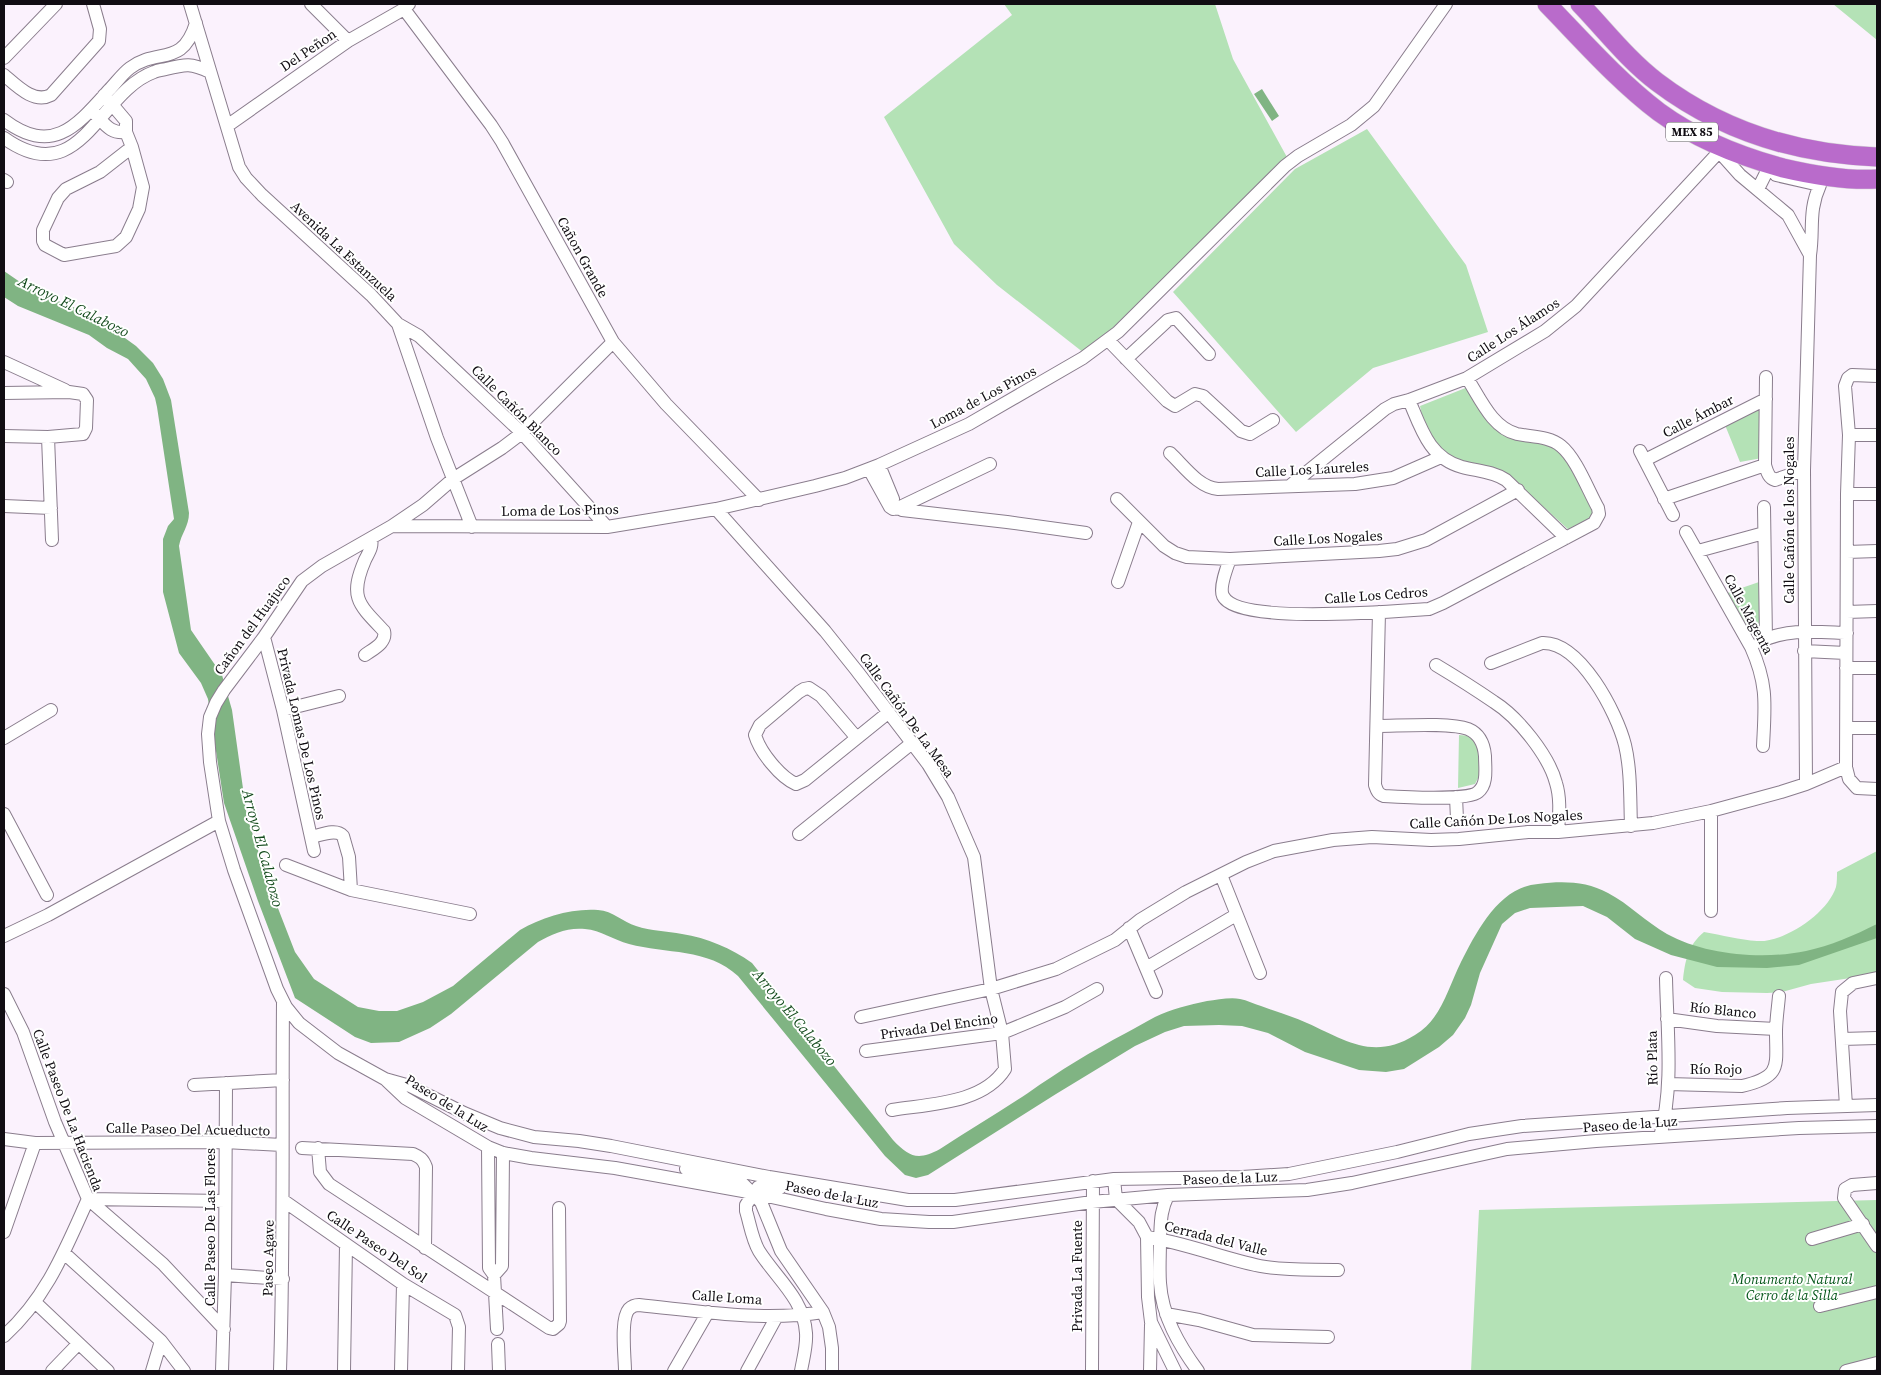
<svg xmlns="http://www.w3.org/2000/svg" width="1881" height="1375" font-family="'Source Serif 4',serif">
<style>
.green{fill:#b4e2b6}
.water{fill:#80b483}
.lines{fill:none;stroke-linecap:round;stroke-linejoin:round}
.minor-casing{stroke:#8a7d8d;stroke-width:14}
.highway-casing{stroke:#d4d3d5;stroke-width:20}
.minor{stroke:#fff;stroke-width:12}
.highway{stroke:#b96bcb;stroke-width:19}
.labels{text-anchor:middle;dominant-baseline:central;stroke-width:4;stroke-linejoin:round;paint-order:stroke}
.shield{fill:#fff;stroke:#58565a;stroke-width:1}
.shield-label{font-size:12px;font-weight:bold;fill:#110d13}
.street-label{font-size:14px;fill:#110d13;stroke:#fff}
.park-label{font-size:14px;font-style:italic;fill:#05571a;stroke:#fff}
.water-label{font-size:15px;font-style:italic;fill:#154c1e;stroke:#fff}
</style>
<rect width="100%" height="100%" fill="#fbf2fd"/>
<!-- green -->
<path class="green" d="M1004,4H1215L1233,59L1288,159L1133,310L1084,353L997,285L954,244L884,117L1012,15Z
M1833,4H1877V40Z
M1367,129L1466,265L1488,332L1373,368L1296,432L1173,292L1295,169Z
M1468,387L1487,418L1556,446L1567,458L1595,515L1570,531L1505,472L1455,460L1437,449L1425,430L1420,406Z
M1754,410L1763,412L1762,458L1740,462L1725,425Z
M1759,582L1762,634L1754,637L1727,593Z
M1459,735L1472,736L1481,745L1480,774L1475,784L1458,788Z
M1877,851V974L1811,984L1782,992L1767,993L1722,992L1695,988L1683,980C1685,961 1688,945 1704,932C1722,935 1740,940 1757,941C1784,943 1828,913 1836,887C1837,883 1837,876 1837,872Z
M1877,1200V1371H1471L1479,1210Z"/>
<!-- water -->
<path class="water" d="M1262,89L1279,116L1272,121L1254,94Z
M4,271L33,291L93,315L136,346L153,363L163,379L171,400L189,513C189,526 181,534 179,546L191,630L222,675L232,710L247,817L274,898L295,952L314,979L358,1007L379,1011H397L423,1002L453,986L520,930C542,917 572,908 598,910C613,911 623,922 636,926C651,931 667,931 682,934C707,938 731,948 752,963L893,1140C909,1157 918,1161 940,1149C969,1130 999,1112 1028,1093C1059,1071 1092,1051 1126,1033C1136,1028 1145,1022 1155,1017C1171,1009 1189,1005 1207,1001C1217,1000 1230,997 1240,999C1247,1000 1254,1004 1261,1006C1276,1012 1292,1016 1307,1023C1345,1040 1373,1061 1415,1035C1441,1020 1448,988 1461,962C1477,931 1499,887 1538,884C1562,881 1586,881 1608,893C1629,904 1646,922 1667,934C1705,955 1763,960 1806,951C1830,946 1855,935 1877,924V938L1799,965L1767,968L1717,967L1671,955L1635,939L1607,917L1583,906L1530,908L1515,913L1502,924L1480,973L1471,1005L1465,1018L1453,1035L1439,1047L1404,1069L1386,1072L1359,1070L1305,1052L1268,1033L1242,1026L1219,1025L1184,1026L1165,1032L1135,1046L1056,1094L928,1175L916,1178L905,1175L885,1156L738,976C708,948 666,954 629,944C613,940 601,930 585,929C568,927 552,934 538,942L451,1014L430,1028L399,1042L371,1043L355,1037L295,998L258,901L224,803L208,699L201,683L179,653L163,592V539L168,526L174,519L157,407L155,398L146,379L128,359L107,348L89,335L18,306L4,297Z"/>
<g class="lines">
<defs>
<path id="minor" d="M190,4L239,167L246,178L262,195L371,295L398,324L437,438L472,527
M311,4L348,41
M404,9L491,125L502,142L613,342L666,404L759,500
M4,58L56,4
M4,75C17,86 34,104 51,95L99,41L100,29L93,4
M104,95L126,121V132L132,147L143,187L139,209L126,237L116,246L64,255L45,245L43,241V230L58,198L66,189L100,172L132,147
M94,113C105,124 110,134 126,132
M4,120C52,156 76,127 109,90C116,83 122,74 130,68C158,47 182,68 196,23
M227,126L348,41L404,9L409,4
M4,138C81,193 98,92 154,72C158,70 162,70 166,69C186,64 191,63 210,72
M1723,156L1740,175L1788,215L1810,255
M1776,175L1815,184
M4,180L7,182
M1758,189L1766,173
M398,324L419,336L522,433L607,527
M1108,340L1167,401L1175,406L1195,394L1203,396L1241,431L1250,434L1273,420
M613,342L522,433L502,448L453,479L423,505L392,526L322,566L302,581L264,637L224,690L216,703L210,717L208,734L210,762L219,821L234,870L277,989L286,1007L299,1023L338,1053L385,1079L410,1086L464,1113L500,1128L534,1137L579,1141L611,1146L769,1177L908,1200H955L1114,1179L1242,1177L1289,1174L1397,1152L1469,1134L1522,1126L1787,1108L1877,1105
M1126,359L1168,320L1176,318L1209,354
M4,362L65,390
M1877,376L1852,375L1848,378L1845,386L1849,435L1847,494L1846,767L1849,779L1857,788L1877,789
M1766,377L1765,465C1767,471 1768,478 1775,480L1804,470
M4,393L69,392L83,394L87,400L86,428L83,434L48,437L4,436
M1409,400C1421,428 1429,458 1462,467C1477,471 1492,471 1506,480L1566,538
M1849,435H1877
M48,437L52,540
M1640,451L1673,515
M1170,453C1184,466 1198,487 1218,489L1355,484L1393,478L1441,457
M1645,460L1766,399
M879,465L893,499
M869,469L890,507L893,509L898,508L902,510L1007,522L1086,533
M1291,485L1385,409L1394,404L1409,400L1467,378L1545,331L1576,306L1717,154
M1847,494H1877
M1117,499L1164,546L1175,553L1187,557L1230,559L1379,551L1397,549L1426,540L1518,490
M1664,499L1765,465
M4,506L51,508
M1764,507L1766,639
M898,508L990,464
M716,509L825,631L857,671L928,764L948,797L974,857L991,989L1002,1033L1005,1069C983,1104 928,1104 892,1110
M392,526L607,527L716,509L815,486L845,478L879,465L969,424L1083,358L1118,332L1285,166L1298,156L1351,125L1374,106L1446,4
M1686,532L1751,647C1768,685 1765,705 1763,746
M1698,551L1764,533
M1847,552L1877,551
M1230,559C1227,567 1219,588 1223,596C1237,625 1396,611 1429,609L1443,603L1594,523L1599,514L1598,508C1588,490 1576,458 1561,446C1549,436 1531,437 1517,434C1492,428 1480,398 1467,378
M1118,582L1139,522
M1847,612L1877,611
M264,637L283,710L314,851
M1760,642C1786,628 1818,632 1847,633
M1804,651L1846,653
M365,655C373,649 387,643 384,631C358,604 349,597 365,560C369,552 373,547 371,538
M1491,663L1542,643C1580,641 1617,713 1625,745C1631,770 1630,799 1631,826
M1436,665C1456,677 1475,689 1494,702C1518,717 1549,756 1556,783C1561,799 1559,816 1558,832
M1846,668H1877
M283,710L339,696
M1377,726C1399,726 1450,722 1468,729C1480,734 1484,744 1485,756C1485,768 1488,784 1478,792C1469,801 1400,797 1384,796C1378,794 1377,791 1375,785L1379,612
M1847,728H1877
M856,737L821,696L809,688L804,689L799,692L760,725L755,735C760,752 780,777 796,784L805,780L889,712
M4,738L51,710
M1806,784L1804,470L1810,255C1814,229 1808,211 1820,185
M1456,797L1457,819
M4,814L47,895
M799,834L912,743
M312,837C321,835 336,828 343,836L349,857L351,890
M286,865L351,890L470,914
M1221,875L1260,973
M1711,911V811
M1129,928L1156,992
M4,936L48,915L219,821
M1146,968L1236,915
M4,994L23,1032L55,1122L88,1199C65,1250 47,1297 4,1336
M861,1017L991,989L1056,969L1115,940L1140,920L1186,892L1246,862L1274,851L1333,840L1372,837L1431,840L1459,839L1528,832H1558L1653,823L1711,811L1781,792L1806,784L1846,767
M1667,1019L1717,1026L1776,1029
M1842,1039L1877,1038
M866,1051L1002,1033L1065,1007L1097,989
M387,1081L405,1098L488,1147L503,1153L531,1158L615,1168L754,1193L826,1209L881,1219L929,1222H953L1092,1202L1168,1195L1307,1190L1352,1183L1507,1149L1596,1141L1799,1128L1877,1126
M1668,1084L1742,1086C1782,1077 1776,1066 1776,1032C1776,1020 1778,1008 1779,996
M194,1085L283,1080
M1846,1106L1840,1011L1842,992L1853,983L1877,978
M1660,1137C1674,1086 1667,1030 1666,978
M4,1139L35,1143L225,1142L282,1145
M488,1147L489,1268L494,1275L497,1329
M302,1148L413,1154C420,1157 423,1159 426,1167L425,1248
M318,1148L320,1172L329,1184L549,1328L553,1329L559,1324L560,1321L559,1208
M686,1169L742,1183L761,1202L781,1251L823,1312L829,1327L832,1348V1371
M1114,1179L1116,1199L1139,1222L1147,1237L1148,1297L1151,1322L1175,1371
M1877,1183L1852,1185L1845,1189L1844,1198L1877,1246
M780,1188L765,1185L758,1187L746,1205V1211C750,1224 752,1239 759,1251C776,1278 804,1299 806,1333C807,1346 803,1359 801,1371
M1168,1195C1160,1212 1161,1222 1160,1240C1160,1255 1159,1269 1160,1283C1162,1316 1179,1345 1198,1371
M88,1199L163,1264L224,1329
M88,1199L225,1201
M284,1201L403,1284L455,1315L459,1327L458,1371
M4,1232L35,1143
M1147,1237C1186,1243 1222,1258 1260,1266C1285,1271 1312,1269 1338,1270
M1812,1239L1863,1224
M64,1253L161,1341L184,1371
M225,1275L283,1279
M494,1275L502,1266L503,1153
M36,1303L108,1371
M1820,1306L1877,1292
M1166,1314L1199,1320L1253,1335L1328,1337
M498,1344L499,1371
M52,1371L78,1344
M152,1371L161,1341
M222,1371L225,1275L226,1083
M280,1371C284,1248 282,1125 283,1001
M344,1371L346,1245
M401,1371L403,1284
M625,1371C625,1357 620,1319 629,1309C632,1306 635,1305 639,1305C699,1311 763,1322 823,1312
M674,1371L708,1312
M747,1371L777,1316
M1092,1371L1093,1181
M1150,1371L1151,1325
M1846,1371L1877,1363"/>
<path id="highway" d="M1547,4C1583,41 1618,81 1659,112C1696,139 1739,156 1783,168C1813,175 1846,181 1877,179
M1580,4C1605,30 1628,60 1657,82C1723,132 1796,154 1877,157"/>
</defs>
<!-- minor casing -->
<use href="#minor" class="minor-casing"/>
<!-- highway casing -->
<use href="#highway" class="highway-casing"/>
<!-- minor -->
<use href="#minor" class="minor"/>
<!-- highway -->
<use href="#highway" class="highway"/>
</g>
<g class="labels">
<!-- shield labels -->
<rect class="shield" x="1666" y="122.5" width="52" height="19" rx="4"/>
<g class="shield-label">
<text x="1692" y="132">MEX 85</text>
</g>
<!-- street labels -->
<g class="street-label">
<text transform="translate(308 50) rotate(-34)">Del Peñon</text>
<text transform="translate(344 251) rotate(43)">Avenida La Estanzuela</text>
<text transform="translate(583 257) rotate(61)">Cañon Grande</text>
<text transform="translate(1513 330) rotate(-33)">Calle Los Álamos</text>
<text transform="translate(983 397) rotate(-28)">Loma de Los Pinos</text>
<text transform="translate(517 410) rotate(45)">Calle Cañón Blanco</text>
<text transform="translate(1698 416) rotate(-27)">Calle Ámbar</text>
<text transform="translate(1312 469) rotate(-3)">Calle Los Laureles</text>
<text transform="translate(560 510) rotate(-1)">Loma de Los Pinos</text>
<text transform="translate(1789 520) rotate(-90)">Calle Cañón de los Nogales</text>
<text transform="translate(1328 538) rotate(-3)">Calle Los Nogales</text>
<text transform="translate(1376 595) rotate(-4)">Calle Los Cedros</text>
<text transform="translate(1749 614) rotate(62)">Calle Magenta</text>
<text transform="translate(252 625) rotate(-54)">Cañon del Huajuco</text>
<text transform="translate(907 715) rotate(54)">Calle Cañón De La Mesa</text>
<text transform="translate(302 734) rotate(77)">Privada Lomas De Los Pinos</text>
<text transform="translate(1496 819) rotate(-3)">Calle Cañón De Los Nogales</text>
<text transform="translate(1723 1010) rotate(6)">Río Blanco</text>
<text transform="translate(939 1026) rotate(-8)">Privada Del Encino</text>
<text transform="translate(1652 1058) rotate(-91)">Río Plata</text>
<text x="1716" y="1069">Río Rojo</text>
<text transform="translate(447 1103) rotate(32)">Paseo de la Luz</text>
<text transform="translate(68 1110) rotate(69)">Calle Paseo De La Hacienda</text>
<text transform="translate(1630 1124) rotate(-4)">Paseo de la Luz</text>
<text transform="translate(188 1129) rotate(1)">Calle Paseo Del Acueducto</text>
<text transform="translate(1230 1178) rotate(-2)">Paseo de la Luz</text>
<text transform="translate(832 1194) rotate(11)">Paseo de la Luz</text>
<text transform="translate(210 1227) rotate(-90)">Calle Paseo De Las Flores</text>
<text transform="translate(1216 1238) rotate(14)">Cerrada del Valle</text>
<text transform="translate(377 1246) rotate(34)">Calle Paseo Del Sol</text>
<text transform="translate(268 1258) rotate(-89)">Paseo Agave</text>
<text transform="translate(1077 1276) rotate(-90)">Privada La Fuente</text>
<text transform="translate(727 1297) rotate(4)">Calle Loma</text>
</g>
<!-- park labels -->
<g class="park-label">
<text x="1792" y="1279">Monumento Natural<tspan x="1792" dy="16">Cerro de la Silla</tspan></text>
</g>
<!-- water labels -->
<g class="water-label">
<text transform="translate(74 306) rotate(26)">Arroyo El Calabozo</text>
<text transform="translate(263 848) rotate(75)">Arroyo El Calabozo</text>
<text transform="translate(795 1017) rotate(50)">Arroyo El Calabozo</text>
</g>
</g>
<!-- border -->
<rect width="1881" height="1375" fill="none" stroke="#110d13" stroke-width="10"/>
</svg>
